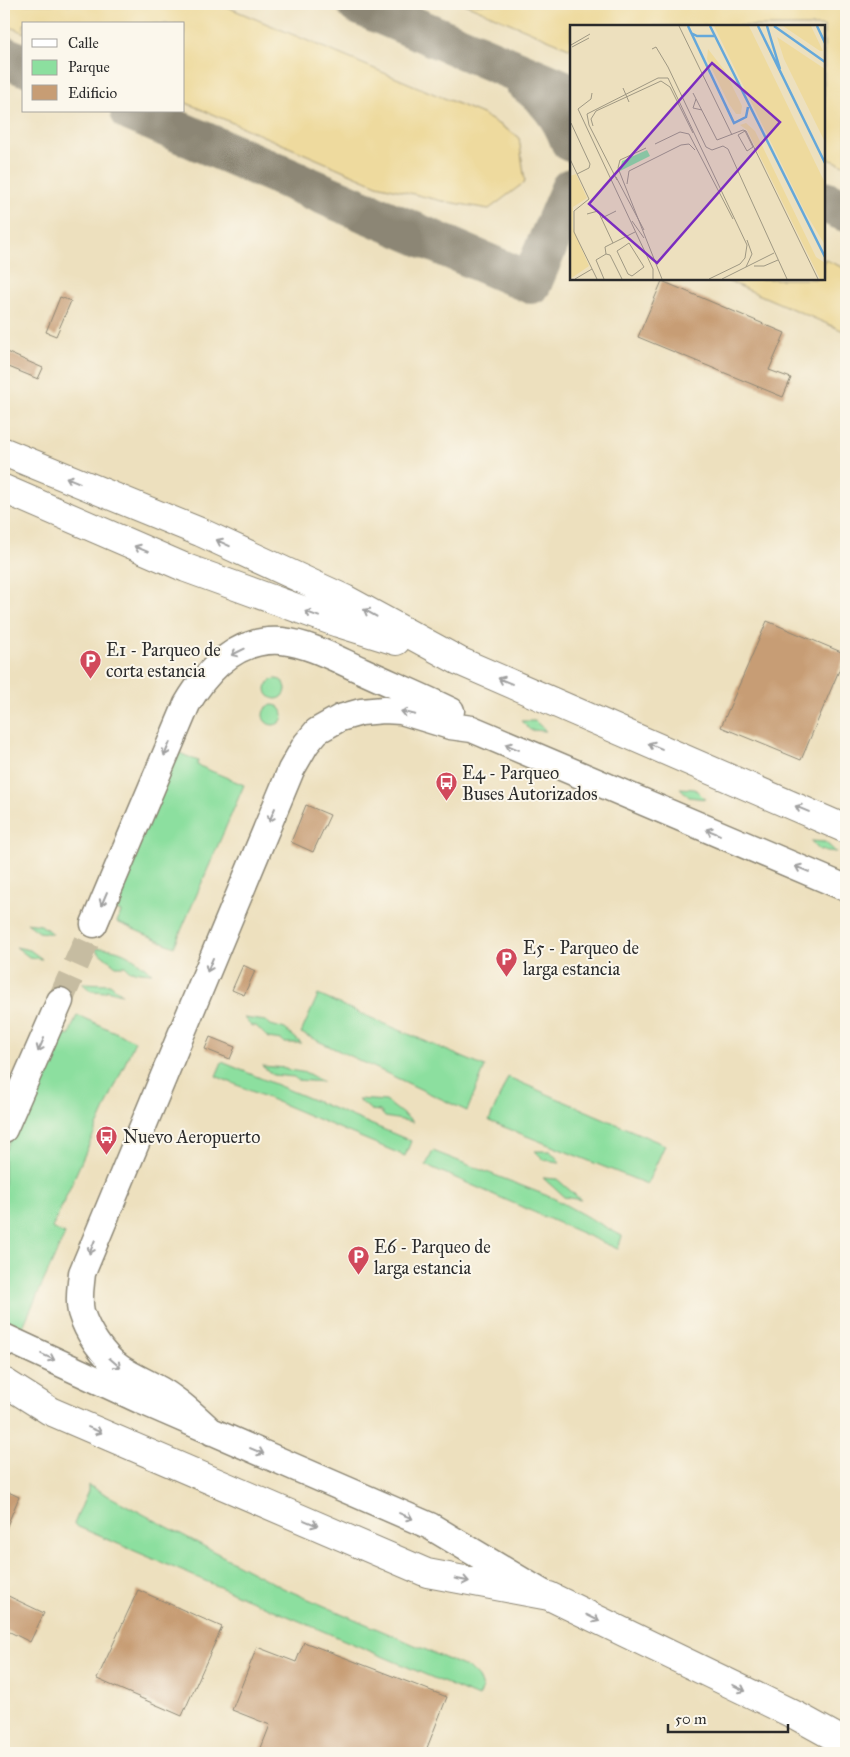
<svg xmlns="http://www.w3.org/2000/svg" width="850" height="1757" font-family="'IM FELL Great Primer',serif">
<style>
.green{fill:#8cdf9f;stroke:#5c8565}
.sand{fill:#eeda9e;stroke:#8c8264}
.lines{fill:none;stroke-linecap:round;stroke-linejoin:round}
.taxiway{stroke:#8c8674;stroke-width:42}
.building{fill:#c79d74}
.secondary-tunnel{stroke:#c6bca1;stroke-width:26;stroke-dasharray:26 13;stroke-linecap:butt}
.secondary-casing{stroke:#8c8674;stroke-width:29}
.primary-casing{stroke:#8c8674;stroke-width:30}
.secondary{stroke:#fff;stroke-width:26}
.primary{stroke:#fff;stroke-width:28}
.oneway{stroke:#a0a0a0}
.labels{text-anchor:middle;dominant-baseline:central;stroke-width:4;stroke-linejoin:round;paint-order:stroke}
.poi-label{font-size:18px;fill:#2b2b2b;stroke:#fbf7ec;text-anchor:start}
.inset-river{fill:none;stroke:#65a8da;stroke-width:2.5}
.inset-road{fill:none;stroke:#9f9883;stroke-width:1}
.view{fill:#7b2cbf;fill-opacity:0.15;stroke:#7b2cbf;stroke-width:2.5}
.inset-edge{fill:none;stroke:#2b2b2b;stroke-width:2.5}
</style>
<rect width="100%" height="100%" fill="#fbf7ec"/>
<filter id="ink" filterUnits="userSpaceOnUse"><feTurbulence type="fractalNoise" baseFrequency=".02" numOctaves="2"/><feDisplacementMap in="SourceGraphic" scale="10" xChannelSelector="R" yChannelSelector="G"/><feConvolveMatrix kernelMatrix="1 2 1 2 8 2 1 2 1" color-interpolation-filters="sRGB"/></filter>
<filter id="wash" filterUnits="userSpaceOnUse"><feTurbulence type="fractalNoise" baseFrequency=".0096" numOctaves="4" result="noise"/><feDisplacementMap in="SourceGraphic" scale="20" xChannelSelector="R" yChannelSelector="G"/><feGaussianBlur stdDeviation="1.12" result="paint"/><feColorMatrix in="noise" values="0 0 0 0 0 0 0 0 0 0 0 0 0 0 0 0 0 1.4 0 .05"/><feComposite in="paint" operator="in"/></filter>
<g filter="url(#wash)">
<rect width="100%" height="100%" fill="#ede0be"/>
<!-- green -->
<path class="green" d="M266 689a10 10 0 1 1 20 0a10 10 0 1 1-20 0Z
M263 715a10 10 0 1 1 20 0a10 10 0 1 1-20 0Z
M521,721H535L546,731L530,730Z
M175,751L198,761L197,765L244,785L174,947L117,922L121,912L110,907Z
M680,788L695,789L705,799L689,797Z
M811,841L825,842L836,852L819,850Z
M27,923L41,925L53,934L39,932Z
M16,947L30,950L42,959L29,957Z
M93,948C122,947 131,956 152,973L130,971L125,966H116Z
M82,983L110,984L122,994L106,990V992L91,991Z
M318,995L485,1067L467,1111L301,1033Z
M77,1015L135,1041L52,1228L65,1234L20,1333L4,1322V1154L56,1031L69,1035Z
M244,1018L266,1021L271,1025L285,1029L301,1043H285L282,1040L268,1038L256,1026H251Z
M222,1062L411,1141L405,1156L218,1077L216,1076Z
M262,1066L286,1068L289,1070L307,1073L323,1082L297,1080L294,1077L273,1075Z
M508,1077L665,1145L647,1184L489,1121Z
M358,1099L386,1101L413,1122L385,1117L380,1111L371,1110Z
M433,1151L553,1198L622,1236L618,1249L426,1165Z
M535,1151H550L560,1162L544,1160Z
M543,1178L557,1179L581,1200L564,1197Z
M88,1485L283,1588L470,1669L478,1677L482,1688L478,1697L76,1526L74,1524L88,1491Z"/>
<!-- sand -->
<path class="sand" d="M4,4H220L482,114L519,137L525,182L489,209L442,201L377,185L184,102V24H24V33L4,24Z
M465,4H846V166L824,157V26H571V49Z
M824,259L846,269V332L723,279H824Z"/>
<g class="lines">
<!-- taxiway -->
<path class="taxiway" d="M358,4L571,94
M4,57L24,65
M525,81C547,97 562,115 571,141
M131,111L531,283L571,189
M824,202L846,211"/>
</g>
<g id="blocks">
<!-- building -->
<path class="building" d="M662,281L785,333L769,370L791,378L783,397L638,337Z
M60,297L71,301L56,336L46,332Z
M4,351L43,368L38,379L4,365Z
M767,621L846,654L801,760L721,727Z
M306,805L330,815L313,852L291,842Z
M243,965L255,971L244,995L232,990Z
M210,1037L235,1047L230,1059L205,1049Z
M4,1490L19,1497L4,1533Z
M138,1590L222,1627L182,1716L97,1679Z
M4,1594L44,1613L30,1642L4,1629Z
M304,1642L447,1697L425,1753H259L270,1725L232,1710L257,1647L296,1662Z"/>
</g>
</g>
<g filter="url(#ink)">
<use href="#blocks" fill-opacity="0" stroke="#8c8674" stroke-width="1"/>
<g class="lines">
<!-- secondary-tunnel -->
<path class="secondary-tunnel" d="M60,1001L94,924"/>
<defs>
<path id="secondary" d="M94,924L187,704C207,670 238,637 282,641C310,644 336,659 361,670C391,684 421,696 451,711
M4,1129L60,1001
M4,1337L142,1401L430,1526L544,1594
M212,1432C199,1420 186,1407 171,1397C155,1385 136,1379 120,1368C103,1356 87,1332 81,1312C78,1299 81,1285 82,1273L291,770L306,744L317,731L340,718L361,712L384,710L401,711L450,726L472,729L846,888"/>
<path id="primary" d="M4,452L200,532L345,599L459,661L846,829
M4,489L186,568L338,623L396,641
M4,1382L50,1411L427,1573L549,1596L797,1716L846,1743"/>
</defs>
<!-- secondary casing -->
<use href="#secondary" class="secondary-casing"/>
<!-- primary casing -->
<use href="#primary" class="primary-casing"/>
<!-- secondary -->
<use href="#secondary" class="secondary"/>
<!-- primary -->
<use href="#primary" class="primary"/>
</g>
<!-- one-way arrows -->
<defs><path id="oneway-shaft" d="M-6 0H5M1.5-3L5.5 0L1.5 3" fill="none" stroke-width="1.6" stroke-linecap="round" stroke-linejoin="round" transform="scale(1.25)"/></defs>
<g class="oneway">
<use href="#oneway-shaft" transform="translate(73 480) rotate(-158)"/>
<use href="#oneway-shaft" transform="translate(223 543) rotate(-155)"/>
<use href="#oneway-shaft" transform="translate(141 549) rotate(-157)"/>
<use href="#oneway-shaft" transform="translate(370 613) rotate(-151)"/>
<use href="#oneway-shaft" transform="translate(312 614) rotate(-160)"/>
<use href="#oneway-shaft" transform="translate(238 652) rotate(154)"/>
<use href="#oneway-shaft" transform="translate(505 681) rotate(-157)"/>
<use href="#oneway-shaft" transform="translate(408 713) rotate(-166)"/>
<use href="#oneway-shaft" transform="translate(655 746) rotate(-157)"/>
<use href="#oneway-shaft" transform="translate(512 747) rotate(-157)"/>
<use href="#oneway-shaft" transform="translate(167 749) rotate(113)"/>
<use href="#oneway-shaft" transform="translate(802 809) rotate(-157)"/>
<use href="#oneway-shaft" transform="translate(272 815) rotate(113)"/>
<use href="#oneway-shaft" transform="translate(713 832) rotate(-157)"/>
<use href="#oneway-shaft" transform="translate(802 869) rotate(-157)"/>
<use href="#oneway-shaft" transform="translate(104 899) rotate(113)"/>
<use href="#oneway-shaft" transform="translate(210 965) rotate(113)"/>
<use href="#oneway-shaft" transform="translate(41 1045) rotate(114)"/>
<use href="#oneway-shaft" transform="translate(92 1247) rotate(112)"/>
<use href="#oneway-shaft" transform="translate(48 1357) rotate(25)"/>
<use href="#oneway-shaft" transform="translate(115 1363) rotate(41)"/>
<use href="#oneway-shaft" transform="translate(95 1430) rotate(23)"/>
<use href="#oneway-shaft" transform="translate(257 1451) rotate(23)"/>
<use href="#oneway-shaft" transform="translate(406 1516) rotate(23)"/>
<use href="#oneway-shaft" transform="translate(311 1523) rotate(23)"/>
<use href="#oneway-shaft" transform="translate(462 1580) rotate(11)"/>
<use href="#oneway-shaft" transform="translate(593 1618) rotate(26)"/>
<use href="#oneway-shaft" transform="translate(739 1688) rotate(26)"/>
</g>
</g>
<!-- icons -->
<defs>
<symbol id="parking-pin" viewBox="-11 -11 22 30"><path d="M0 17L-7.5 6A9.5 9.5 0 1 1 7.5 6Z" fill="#d1495b" stroke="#fbf7ec"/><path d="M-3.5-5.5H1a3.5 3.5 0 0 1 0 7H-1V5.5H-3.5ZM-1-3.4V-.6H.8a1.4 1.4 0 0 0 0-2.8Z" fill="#fff"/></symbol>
<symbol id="bus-pin" viewBox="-11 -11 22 30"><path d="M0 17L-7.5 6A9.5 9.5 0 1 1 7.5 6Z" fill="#d1495b" stroke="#fbf7ec"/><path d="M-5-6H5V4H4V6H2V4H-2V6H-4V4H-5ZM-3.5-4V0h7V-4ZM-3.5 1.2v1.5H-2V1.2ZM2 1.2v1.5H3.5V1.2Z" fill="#fff"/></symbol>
</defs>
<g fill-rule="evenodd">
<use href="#parking-pin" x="78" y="648" width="25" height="34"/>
<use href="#bus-pin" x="434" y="770" width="25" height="34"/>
<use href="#parking-pin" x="494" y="946" width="25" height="34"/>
<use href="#bus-pin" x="94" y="1124" width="25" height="34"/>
<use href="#parking-pin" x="346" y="1244" width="25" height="34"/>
</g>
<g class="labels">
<!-- poi labels -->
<g class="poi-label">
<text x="106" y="650">E1 - Parqueo de<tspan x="106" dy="21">corta estancia</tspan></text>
<text x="462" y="773">E4 - Parqueo<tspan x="462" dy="21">Buses Autorizados</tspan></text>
<text x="523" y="948">E5 - Parqueo de<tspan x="523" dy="21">larga estancia</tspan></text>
<text x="123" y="1137">Nuevo Aeropuerto</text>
<text x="374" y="1247">E6 - Parqueo de<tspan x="374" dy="21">larga estancia</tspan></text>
</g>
</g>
<!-- overview -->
<g transform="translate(570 25)">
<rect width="255" height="255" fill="#ede0be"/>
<path d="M77,125L80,131L50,146L52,136Z" fill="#8cdf9f"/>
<path d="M144,1H179L255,158V220L235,187ZM213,1H241L253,26H250ZM207,12L255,44V117L214,34ZM138,24L155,46L172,81L171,89H166L159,79L137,34ZM176,98L185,106L246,232L255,238V254H250L177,105L170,100ZM6,149L17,173L3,182V203L19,241L0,254V151Z" fill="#eeda9e"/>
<path class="inset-river" d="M118,1L164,98L176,92L178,82M140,1L255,232M188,1L255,138M197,1L210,44M204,1L255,37M247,1L255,18M121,8L127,11H144"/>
<path class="inset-road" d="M109,1L162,110M1,20L20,9M2,22L19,13M82,24L86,22L98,42L136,122L142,125L153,121L158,124L217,254M53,63L59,77M22,68L21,74L8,84L83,244V254M123,68L147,115L173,105L176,106L248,254M126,74L123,83L132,85M1,98L20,139L19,143L7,149M23,101L21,94L26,86L91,56L100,62L123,108M175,106L183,122L177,126L168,110ZM85,119L110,107L119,109L163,194M76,123L50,135L48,143L92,254M0,134L19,174L4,186V207L27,254M46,152L74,205M47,155L19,100L17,89L88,53H98L177,220L175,233L170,239L139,254M57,159L59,146L111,120L119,119L125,125M17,189L28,186L43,218M32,193L46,186M62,196L74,213M59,218L74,242L62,251L58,249L47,226ZM36,229L35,222L65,207M36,229L40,230L52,254M184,241H194L208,235M176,242L182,229L177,215M5,254L22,244M34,254L26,235L36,229M152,254L204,228"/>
<path class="view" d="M142,38L210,97L87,238L19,179Z"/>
<rect width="255" height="255" class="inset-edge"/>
</g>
<!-- margin -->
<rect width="850" height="1757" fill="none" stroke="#fbf7ec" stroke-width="20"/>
<!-- legend -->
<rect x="22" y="22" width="162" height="90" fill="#fbf7ec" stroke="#a8a59f"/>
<rect x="32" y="39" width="25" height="8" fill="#ffffff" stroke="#a8a59f"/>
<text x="68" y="48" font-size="15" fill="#2b2b2b">Calle</text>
<rect x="32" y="60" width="25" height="15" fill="#8cdf9f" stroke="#a8a59f"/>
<text x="68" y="72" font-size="15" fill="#2b2b2b">Parque</text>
<rect x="32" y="85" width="25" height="15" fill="#c79d74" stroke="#a8a59f"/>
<text x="68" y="98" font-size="15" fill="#2b2b2b">Edificio</text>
<!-- scale -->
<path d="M668 1724v8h120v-8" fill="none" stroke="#2b2b2b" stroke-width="2.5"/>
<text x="675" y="1724" font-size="15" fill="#2b2b2b" stroke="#fbf7ec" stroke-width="4" paint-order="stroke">50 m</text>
</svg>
